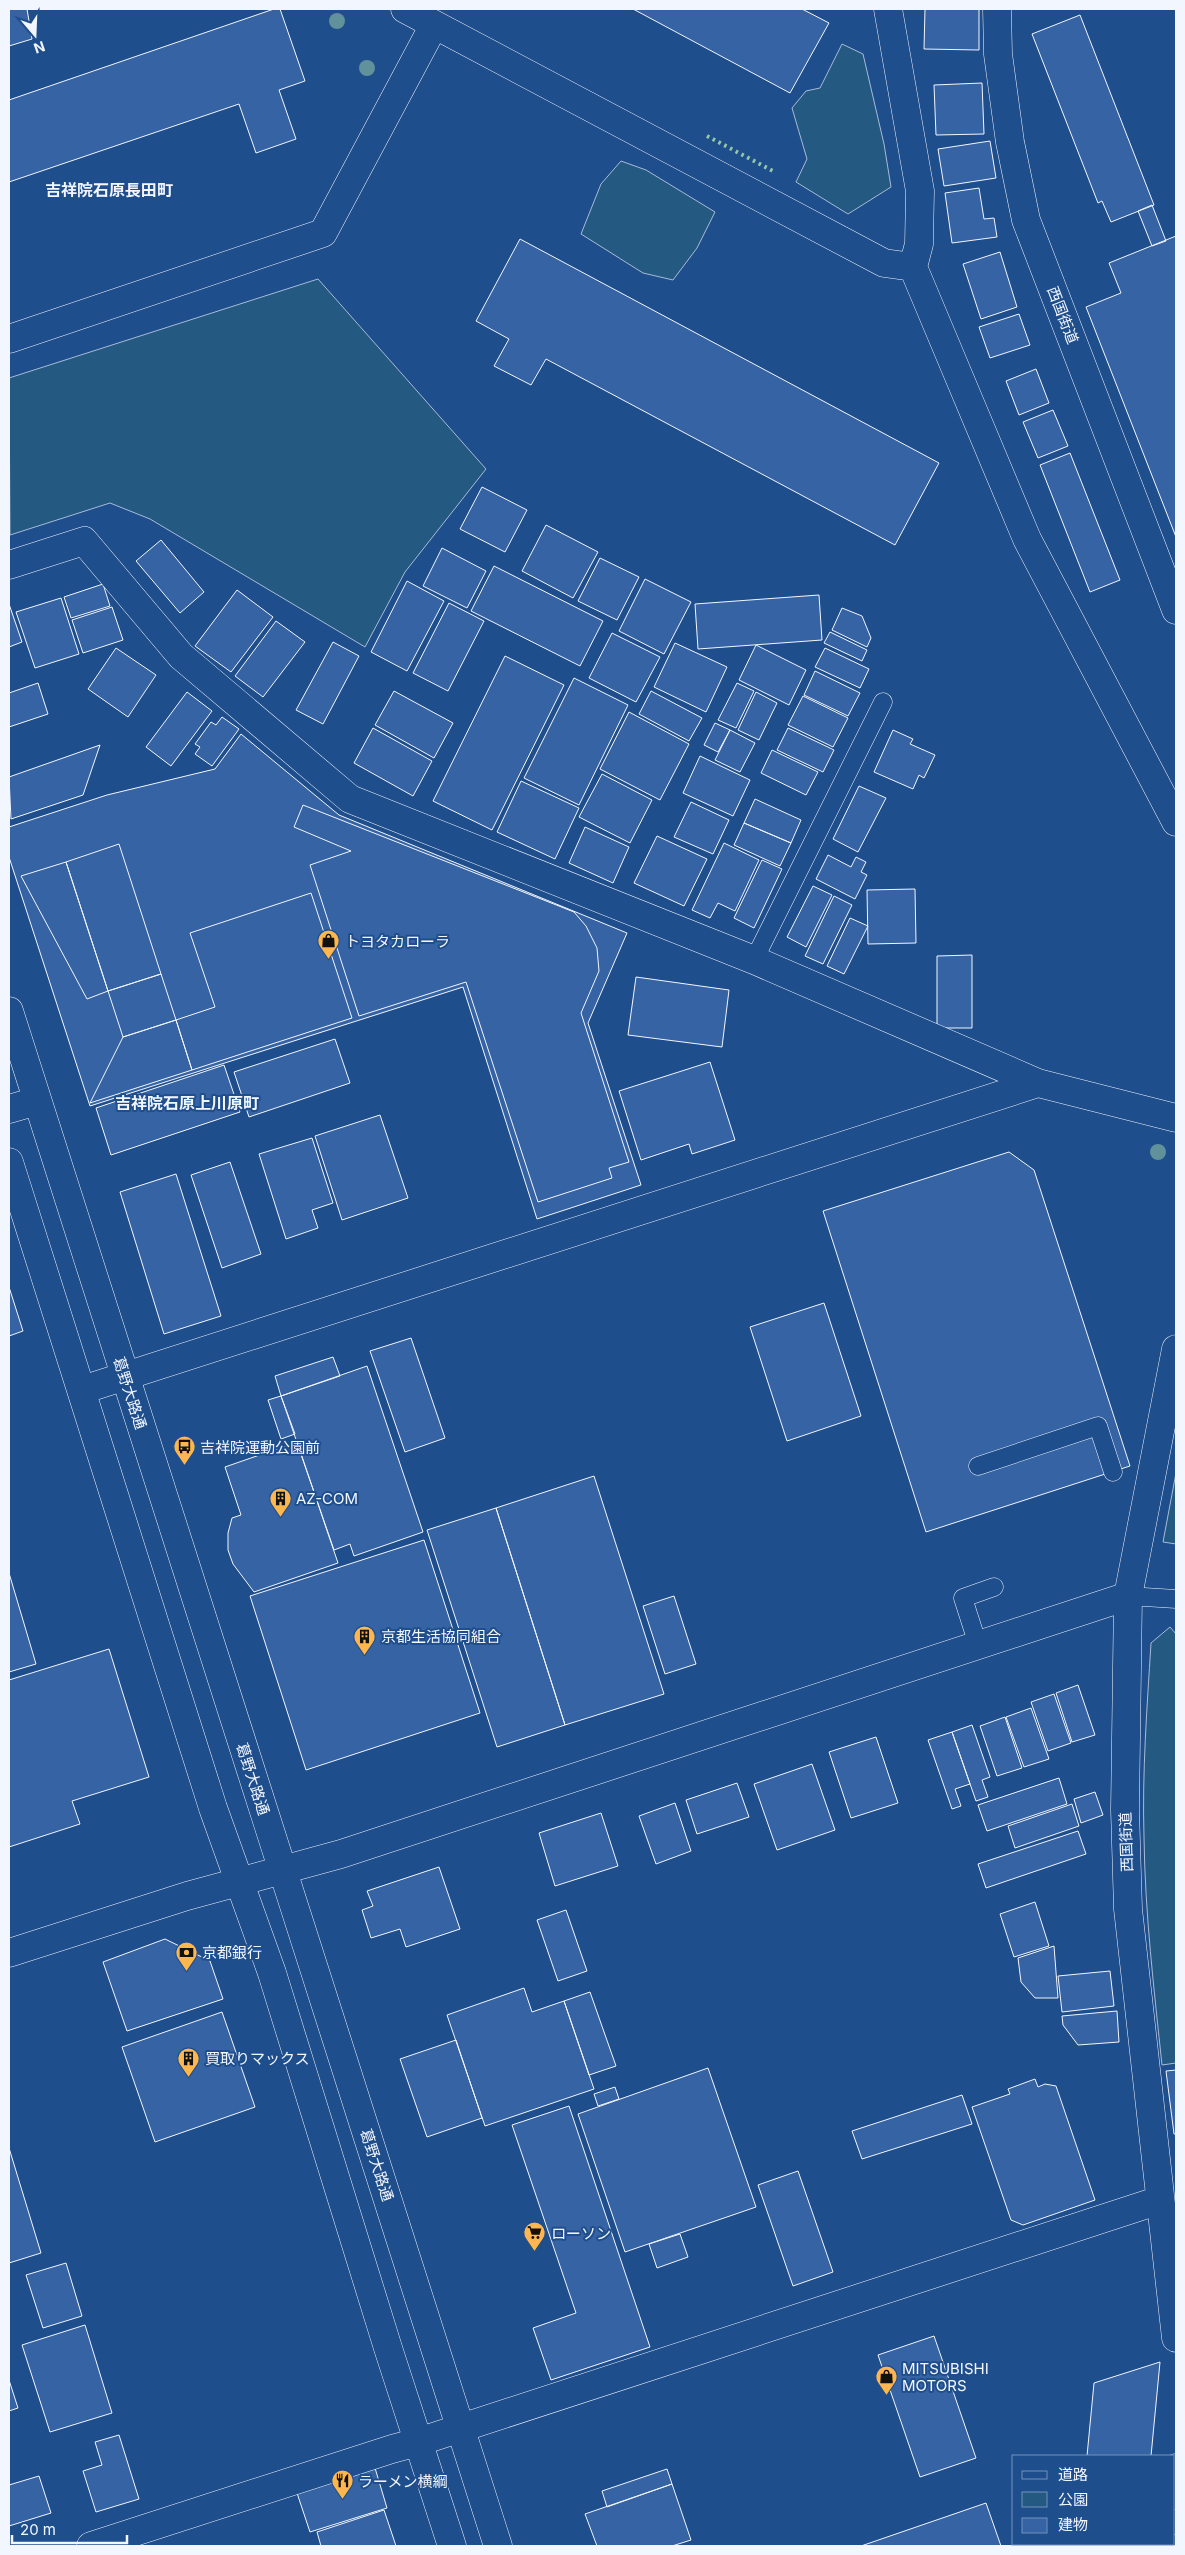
<svg xmlns="http://www.w3.org/2000/svg" width="1185" height="2555" font-family="Inter,'Noto Sans JP',sans-serif">
<style>
.green{fill:#245a82;stroke:#a8bbd7}
.building{fill:#3563a3;stroke:#f2f6ff}
.lines{fill:none;stroke-linecap:round;stroke-linejoin:round}
.service-casing{stroke:#f2f6ff;stroke-width:19}
.minor-casing{stroke:#f2f6ff;stroke-width:29}
.tertiary-casing{stroke:#f2f6ff;stroke-width:29}
.trunk-casing{stroke:#f2f6ff;stroke-width:29}
.service{stroke:#1f4e8c;stroke-width:18}
.minor{stroke:#1f4e8c;stroke-width:28}
.tertiary{stroke:#1f4e8c;stroke-width:28}
.trunk{stroke:#1f4e8c;stroke-width:28}
.hedge{stroke:#97c8a6;stroke-width:4;stroke-dasharray:2.5 4;stroke-linecap:butt}
.tree{fill:#61919a}
.labels{text-anchor:middle;dominant-baseline:central;stroke-width:4;stroke-linejoin:round;paint-order:stroke}
.street-label{font-size:15px;fill:#f2f6ff;stroke:#1f4e8c}
.poi-label{font-size:15px;fill:#f2f6ff;stroke:#1f4e8c;text-anchor:start}
.neighbourhood-label{font-size:16px;font-weight:bold;fill:#f2f6ff;stroke:#1f4e8c}
</style>
<rect width="100%" height="100%" fill="#1f4e8c"/>
<!-- green -->
<path class="green" d="M842,44L863,54L884,144L891,187L848,214L796,182L807,159L792,108L806,91L820,88Z
M621,161L646,170L715,212L697,248L673,280L643,273L581,234L601,184Z
M318,279L486,469L405,572L365,647L150,519L110,503L10,535L9,378Z
M1176,1473V1544L1163,1542Z
M1170,1627L1176,1634V2063L1162,2065C1154,1989 1145,1914 1144,1837C1142,1773 1147,1708 1151,1643Z"/>
<!-- building -->
<path class="building" d="M9,9H27L32,39L9,46Z
M274,9H280L305,81L279,90L296,139L256,153L239,104L9,182V100Z
M633,9H802L829,23L790,93Z
M925,9H979V50L924,49Z
M1080,15L1154,205L1111,222L1102,201L1098,203L1032,34Z
M982,83L984,134L936,135L934,85Z
M990,141L996,178L944,186L938,149Z
M979,188L984,219L994,218L997,237L952,243L945,193Z
M1152,205L1166,241L1152,246L1138,211Z
M1176,236V537L1086,307L1121,293L1109,263Z
M520,239L939,463L895,545L546,359L531,385L494,366L509,339L476,321Z
M1000,252L1017,307L981,319L963,264Z
M1019,314L1030,345L990,358L979,327Z
M1036,369L1049,403L1019,415L1006,381Z
M1053,410L1068,446L1038,458L1023,422Z
M1070,453L1120,580L1090,592L1040,465Z
M482,487L527,510L505,552L460,529Z
M546,525L598,552L573,598L522,571Z
M161,540L204,592L180,613L136,561Z
M442,548L486,571L467,608L423,586Z
M600,558L639,577L617,620L578,601Z
M494,566L603,621L580,666L471,611Z
M645,579L691,602L664,654L619,631Z
M407,581L444,601L407,671L371,652Z
M103,584L110,606L71,618L64,597Z
M237,590L273,617L231,672L195,646Z
M819,595L822,640L698,649L695,604Z
M61,598L79,654L35,668L16,612Z
M449,603L484,621L448,691L413,673Z
M9,604L22,642L9,647Z
M112,607L123,640L83,653L72,620Z
M842,608L862,616L871,638L867,647L832,630Z
M276,621L305,642L263,697L235,676Z
M830,632L867,650L862,661L824,643Z
M612,633L660,657L636,702L589,678Z
M333,642L359,656L323,724L296,710Z
M675,643L727,667L706,712L654,687Z
M756,645L806,670L789,705L739,680Z
M116,648L156,675L128,717L88,689Z
M825,648L869,669L860,688L815,667Z
M505,656L564,685L492,830L433,801Z
M815,671L860,693L848,716L804,695Z
M574,678L628,705L579,805L524,778Z
M38,683L48,714L9,727V693Z
M737,683L754,691L736,728L718,720Z
M394,691L453,723L434,758L375,725Z
M651,691L702,718L689,741L639,714Z
M187,692L212,711L171,766L146,747Z
M756,692L777,703L759,740L738,730Z
M803,696L848,718L833,747L788,725Z
M629,712L689,744L660,800L600,769Z
M222,717L239,729L212,766L195,754L200,747L195,744L211,722L216,725Z
M715,723L730,730L718,752L704,745Z
M373,728L432,761L413,796L354,763Z
M788,728L834,750L823,772L777,750Z
M730,730L755,743L740,772L715,760Z
M893,730L913,739L910,744L935,755L924,778L919,775L913,789L874,772Z
M241,734L339,815L627,933L588,1023L641,1185L537,1219L463,987L90,1106L9,857V827L107,795L215,769Z
M100,745L83,795L11,819L9,777Z
M772,750L818,772L806,795L761,773Z
M700,756L750,780L733,816L683,793Z
M602,774L652,800L630,843L579,817Z
M521,781L579,808L555,859L497,832Z
M859,786L886,798L858,852L833,839Z
M755,799L801,820L791,843L744,823Z
M691,802L729,820L713,854L674,837Z
M303,805L574,912L586,926L597,948L599,971L581,1013L629,1162L609,1168L612,1178L538,1202L466,982L359,1016L310,865L351,851L294,827Z
M744,823L791,843L780,866L734,845Z
M585,827L629,847L613,883L569,863Z
M657,836L707,859L684,906L634,883Z
M724,843L759,860L735,911L718,903L710,918L692,910Z
M119,844L161,974L108,991L66,862Z
M828,855L851,867L856,857L866,862L861,872L867,875L855,899L816,879Z
M762,860L782,869L754,928L734,918Z
M66,862L108,991L87,999L21,876Z
M813,886L832,895L806,947L787,937Z
M915,889L916,943L868,944L867,890Z
M311,893L352,1018L192,1070L176,1020L215,1007L190,933Z
M834,896L852,905L823,964L805,956Z
M850,918L868,926L844,974L827,966Z
M972,955V1028H937V956Z
M161,974L176,1020L123,1037L108,991Z
M636,977L729,990L722,1047L628,1035Z
M176,1020L192,1070L90,1103L123,1037Z
M335,1039L350,1083L249,1117L234,1072Z
M710,1062L735,1140L692,1154L689,1144L641,1160L619,1091Z
M224,1065L240,1112L111,1155L96,1108Z
M380,1115L408,1198L342,1220L315,1136Z
M312,1138L333,1203L312,1210L318,1228L286,1239L259,1154Z
M1009,1152L1034,1170L1130,1466L926,1532L823,1211Z
M230,1162L261,1254L222,1268L191,1175Z
M176,1174L221,1316L164,1334L120,1192Z
M9,1287L23,1331L9,1336Z
M824,1303L861,1416L787,1441L750,1327Z
M411,1338L445,1438L405,1452L370,1351Z
M333,1357L340,1376L281,1396L275,1376Z
M367,1366L423,1532L354,1556L350,1544L334,1550L281,1396Z
M281,1396L295,1434L281,1439L268,1400Z
M297,1442L338,1563L254,1592L233,1564L228,1550V1533L232,1518L241,1515L225,1467Z
M594,1476L664,1694L565,1725L496,1508Z
M496,1508L565,1725L497,1747L427,1530Z
M424,1540L480,1713L306,1770L250,1596Z
M9,1573L36,1664L9,1672Z
M674,1596L696,1664L665,1674L643,1606Z
M109,1649L149,1777L72,1801L80,1824L9,1847V1680Z
M1078,1685L1095,1735L1072,1742L1056,1693Z
M1054,1694L1071,1743L1048,1751L1031,1702Z
M1031,1708L1049,1759L1024,1767L1006,1717Z
M1005,1717L1022,1768L997,1776L980,1726Z
M972,1725L990,1777L982,1780L988,1797L976,1801L952,1732Z
M952,1732L970,1784L955,1789L961,1806L952,1809L928,1740Z
M876,1737L898,1803L851,1818L829,1752Z
M812,1764L835,1830L777,1850L754,1784Z
M1059,1778L1067,1804L987,1831L978,1805Z
M737,1783L749,1817L697,1834L686,1800Z
M1095,1792L1103,1815L1081,1823L1074,1799Z
M675,1803L691,1851L656,1864L639,1816Z
M1072,1804L1079,1826L1015,1848L1008,1826Z
M601,1813L618,1866L555,1886L539,1833Z
M1078,1831L1086,1854L986,1888L978,1864Z
M439,1867L460,1929L406,1947L400,1929L371,1938L362,1910L373,1906L367,1891Z
M1035,1902L1049,1946L1014,1957L1000,1914Z
M566,1910L587,1971L558,1981L537,1920Z
M165,1939L210,1961L223,1999L127,2031L103,1962Z
M1054,1946L1058,1998H1035L1021,1982L1018,1958Z
M1110,1971L1114,2006L1062,2012L1058,1976Z
M524,1988L532,2012L564,2001L594,2089L485,2126L447,2015Z
M590,1992L616,2066L589,2075L564,2001Z
M1117,2011L1119,2042L1078,2045L1063,2025L1062,2016Z
M222,2012L255,2107L155,2142L122,2047Z
M456,2040L482,2118L427,2137L400,2059Z
M708,2068L756,2207L625,2252L578,2114Z
M1176,2070V2134H1174L1166,2071Z
M1035,2079L1038,2087L1045,2084L1056,2086L1095,2200L1023,2225L1011,2220L972,2107L1010,2094L1008,2089Z
M615,2087L619,2099L598,2106L594,2094Z
M962,2095L972,2124L862,2159L852,2131Z
M569,2106L650,2347L551,2380L533,2328L576,2313L512,2125Z
M9,2148L41,2253L9,2263Z
M798,2171L833,2272L793,2286L758,2185Z
M680,2234L688,2257L657,2268L649,2244Z
M66,2263L82,2316L43,2328L26,2275Z
M85,2325L112,2413L50,2432L22,2345Z
M934,2336L976,2458L920,2477L878,2355Z
M1160,2362L1151,2456H1087L1094,2383Z
M9,2380L18,2408L9,2411Z
M119,2435L139,2499L96,2512L83,2471L102,2465L95,2442Z
M375,2468L387,2508L310,2532L297,2493Z
M667,2469L672,2484L607,2507L602,2491Z
M39,2476L51,2513L9,2526V2485Z
M672,2484L691,2540L672,2546H597L585,2514Z
M986,2503L1001,2546H861Z
M384,2510L396,2546H321L317,2532Z
M1065,2544H1137L1136,2546H1065Z"/>
<g class="lines">
<defs>
<path id="service" d="M754,960L883,702
M978,1466L1098,1426L1113,1472
M1128,1596L1176,1599
M978,1645L963,1598L994,1587"/>
<path id="minor" d="M405,9L884,263L913,267
M888,9L920,191L919,244L913,267L1027,539L1176,822
M997,9L998,54L1010,142L1026,220L1176,610
M9,339L323,233L434,25
M9,565L84,541L181,656L350,799L754,960L1038,1083L1176,1118
M9,1109L37,1101
M1176,1349L1128,1596L1125,1810L1128,1909L1176,2338
M82,1390L1038,1083
M1174,2495L1176,2468
M91,2546L392,2449L418,2442L1160,2200
M1164,2546V2544"/>
<path id="tertiary" d="M9,1953L187,1896L341,1854L1128,1596"/>
<path id="trunk" d="M9,1011L498,2546
M9,1162L213,1808L272,1973L388,2348L452,2546"/>
</defs>
<!-- service casing -->
<use href="#service" class="service-casing"/>
<!-- minor casing -->
<use href="#minor" class="minor-casing"/>
<!-- tertiary casing -->
<use href="#tertiary" class="tertiary-casing"/>
<!-- trunk casing -->
<use href="#trunk" class="trunk-casing"/>
<!-- service -->
<use href="#service" class="service"/>
<!-- minor -->
<use href="#minor" class="minor"/>
<!-- tertiary -->
<use href="#tertiary" class="tertiary"/>
<!-- trunk -->
<use href="#trunk" class="trunk"/>
<!-- hedge -->
<path class="hedge" d="M707,136L773,171"/>
</g>
<!-- trees -->
<g class="tree">
<circle cx="337" cy="21" r="8"/>
<circle cx="367" cy="68" r="8"/>
<circle cx="1158" cy="1152" r="8"/>
</g>
<!-- icons -->
<defs>
<symbol id="shop-pin" viewBox="-11 -11 22 30"><path d="M0 17L-7.5 6A9.5 9.5 0 1 1 7.5 6Z" fill="#ffb74d" stroke="#1f4e8c"/><path d="M-5-2.5h2.3a2.7 3.5 0 0 1 5.4 0H5L5.5 6h-11ZM-1.5-2.5h3a1.5 2.3 0 0 0-3 0Z" fill="#111"/></symbol>
<symbol id="bus-pin" viewBox="-11 -11 22 30"><path d="M0 17L-7.5 6A9.5 9.5 0 1 1 7.5 6Z" fill="#ffb74d" stroke="#1f4e8c"/><path d="M-5-6H5V4H4V6H2V4H-2V6H-4V4H-5ZM-3.5-4V0h7V-4ZM-3.5 1.2v1.5H-2V1.2ZM2 1.2v1.5H3.5V1.2Z" fill="#111"/></symbol>
<symbol id="building-pin" viewBox="-11 -11 22 30"><path d="M0 17L-7.5 6A9.5 9.5 0 1 1 7.5 6Z" fill="#ffb74d" stroke="#1f4e8c"/><path d="M-4-6H4V6H1V3H-1V6H-4ZM-2.5-4.3h1.7v1.8h-1.7ZM.8-4.3h1.7v1.8H.8ZM-2.5-1h1.7V.8h-1.7ZM.8-1h1.7V.8H.8Z" fill="#111"/></symbol>
<symbol id="bank-pin" viewBox="-11 -11 22 30"><path d="M0 17L-7.5 6A9.5 9.5 0 1 1 7.5 6Z" fill="#ffb74d" stroke="#1f4e8c"/><path d="M-6-4H6V4H-6ZM0-2.3a2.3 2.3 0 1 0 0 4.6a2.3 2.3 0 1 0 0-4.6Z" fill="#111"/></symbol>
<symbol id="supermarket-pin" viewBox="-11 -11 22 30"><path d="M0 17L-7.5 6A9.5 9.5 0 1 1 7.5 6Z" fill="#ffb74d" stroke="#1f4e8c"/><path d="M-6-5.5h2.5l.6 2H6L4.5 2H-2.5L-4.4-4H-6ZM-1.5 3.2a1.3 1.3 0 1 0 .1 0ZM3 3.2a1.3 1.3 0 1 0 .1 0Z" fill="#111"/></symbol>
<symbol id="restaurant-pin" viewBox="-11 -11 22 30"><path d="M0 17L-7.5 6A9.5 9.5 0 1 1 7.5 6Z" fill="#ffb74d" stroke="#1f4e8c"/><path d="M-5-6h1v4h1v-4h1v4h1v-4h1v5L-1.5 .5V6h-2V.5L-5-1ZM5-6V6H3V1.5H1.5Q1.5-4 5-6Z" fill="#111"/></symbol>
</defs>
<g fill-rule="evenodd">
<use href="#shop-pin" x="316" y="928" width="25" height="34"/>
<use href="#bus-pin" x="172" y="1434" width="25" height="34"/>
<use href="#building-pin" x="268" y="1486" width="25" height="34"/>
<use href="#building-pin" x="352" y="1624" width="25" height="34"/>
<use href="#bank-pin" x="174" y="1940" width="25" height="34"/>
<use href="#building-pin" x="176" y="2046" width="25" height="34"/>
<use href="#supermarket-pin" x="522" y="2220" width="25" height="34"/>
<use href="#shop-pin" x="874" y="2364" width="25" height="34"/>
<use href="#restaurant-pin" x="330" y="2468" width="25" height="34"/>
</g>
<g class="labels">
<!-- street labels -->
<g class="street-label">
<text transform="translate(1063 315) rotate(69)">西国街道</text>
<text transform="translate(130 1393) rotate(72)">葛野大路通</text>
<text transform="translate(253 1779) rotate(72)">葛野大路通</text>
<text transform="translate(1126 1842) rotate(-92)">西国街道</text>
<text transform="translate(377 2165) rotate(72)">葛野大路通</text>
</g>
<!-- poi labels -->
<g class="poi-label">
<text x="345" y="941">トヨタカローラ</text>
<text x="200" y="1447">吉祥院運動公園前</text>
<text x="296" y="1498">AZ-COM</text>
<text x="381" y="1636">京都生活協同組合</text>
<text x="202" y="1952">京都銀行</text>
<text x="205" y="2058">買取りマックス</text>
<text x="551" y="2233">ローソン</text>
<text x="902" y="2368">MITSUBISHI<tspan x="902" dy="17">MOTORS</tspan></text>
<text x="358" y="2481">ラーメン横綱</text>
</g>
<!-- neighbourhood labels -->
<g class="neighbourhood-label">
<text x="109" y="190">吉祥院石原長田町</text>
<text x="187" y="1103">吉祥院石原上川原町</text>
</g>
</g>
<!-- border -->
<rect width="1185" height="2555" fill="none" stroke="#f2f6ff" stroke-width="20"/>
<!-- legend -->
<rect x="1012" y="2455" width="162" height="90" fill="#1f4e8c" stroke="#7391ba"/>
<rect x="1022" y="2471" width="25" height="8" fill="#1f4e8c" stroke="#7391ba"/>
<text x="1058" y="2480" font-size="15" fill="#f2f6ff">道路</text>
<rect x="1022" y="2492" width="25" height="15" fill="#245a82" stroke="#7391ba"/>
<text x="1058" y="2505" font-size="15" fill="#f2f6ff">公園</text>
<rect x="1022" y="2518" width="25" height="15" fill="#3563a3" stroke="#7391ba"/>
<text x="1058" y="2530" font-size="15" fill="#f2f6ff">建物</text>
<!-- north arrow -->
<g transform="translate(35 35) rotate(161)" stroke="#1f4e8c" stroke-width="4" paint-order="stroke">
<path d="M0-4L9 19L0 12L-9 19Z" fill="#f2f6ff"/>
<text y="-8" font-size="14" font-weight="bold" text-anchor="middle" fill="#f2f6ff">N</text>
</g>
<!-- scale -->
<path d="M12 2535v8h115v-8" fill="none" stroke="#f2f6ff" stroke-width="2.5"/>
<text x="20" y="2535" font-size="15" fill="#f2f6ff" stroke="#1f4e8c" stroke-width="4" paint-order="stroke">20 m</text>
</svg>
